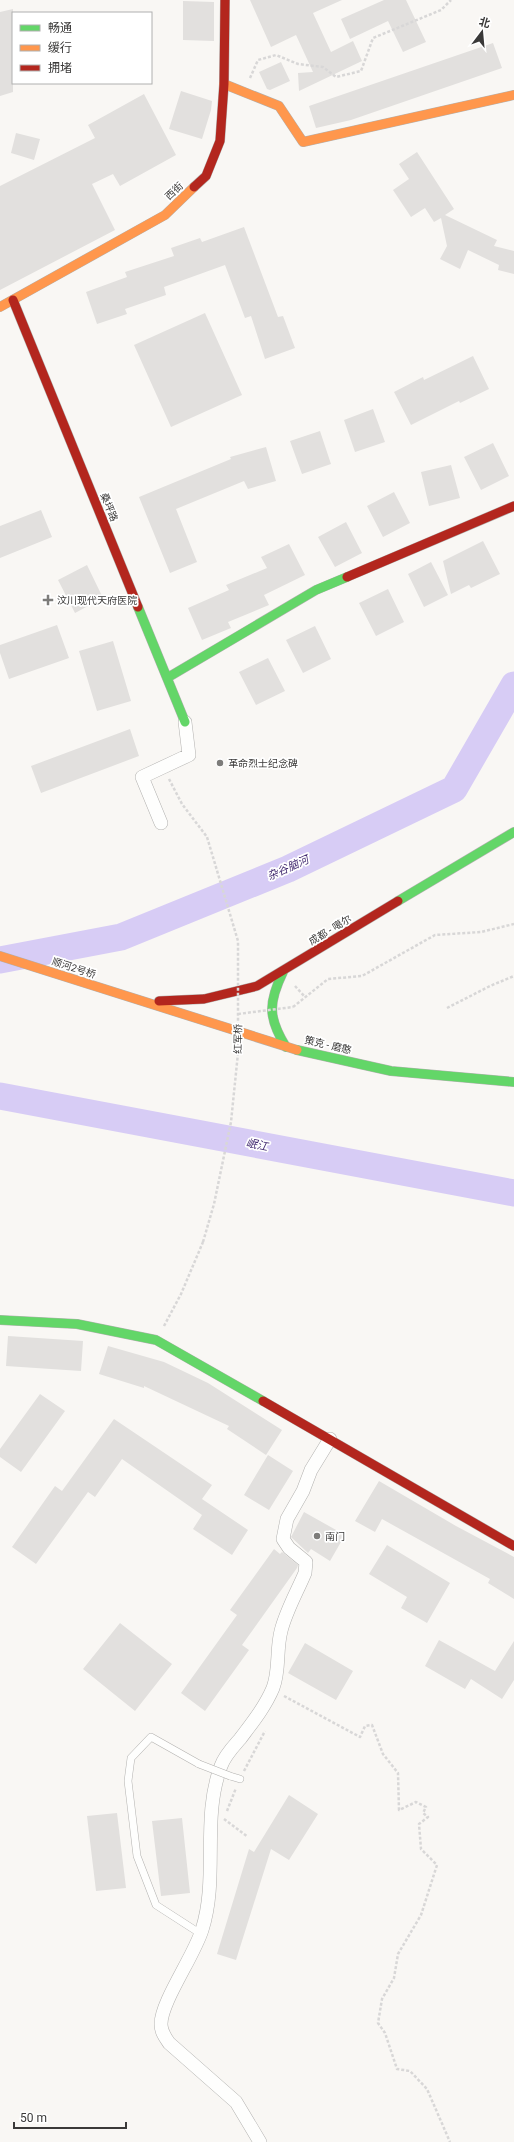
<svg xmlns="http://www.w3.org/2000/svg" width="514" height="2142" font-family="Roboto,'Noto Sans SC',sans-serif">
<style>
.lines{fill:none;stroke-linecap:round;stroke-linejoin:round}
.river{stroke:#d7ccf5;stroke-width:27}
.building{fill:#e2e0de}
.lane-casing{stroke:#b2b1af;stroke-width:8}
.street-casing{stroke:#b2b1af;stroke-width:14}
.fast-casing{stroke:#b2b1af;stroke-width:10}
.slow-casing{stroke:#b2b1af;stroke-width:10}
.jam-casing{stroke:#b2b1af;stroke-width:10}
.path{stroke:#d8d7d7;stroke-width:2.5;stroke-dasharray:3 2;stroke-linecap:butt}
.lane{stroke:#fefefd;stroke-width:7}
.street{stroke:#fefefd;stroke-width:13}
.fast{stroke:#63d668;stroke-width:9}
.slow{stroke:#ff974d;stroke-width:9}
.jam{stroke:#b3261e;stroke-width:9}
.lane-bridge-casing{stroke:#b2b1af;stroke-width:8;stroke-linecap:butt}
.path-bridge{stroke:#d8d7d7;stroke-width:2.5;stroke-dasharray:3 2;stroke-linecap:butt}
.lane-bridge{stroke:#fefefd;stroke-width:7}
.poi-dot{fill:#7d7c7a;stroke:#fff;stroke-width:1.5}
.labels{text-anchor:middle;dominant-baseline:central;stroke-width:3.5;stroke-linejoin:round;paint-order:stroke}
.street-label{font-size:10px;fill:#3a3938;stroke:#fff}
.poi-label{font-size:10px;fill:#3a3938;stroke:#fff;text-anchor:start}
.water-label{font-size:11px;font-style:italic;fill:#452d72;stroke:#fff}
</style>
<rect width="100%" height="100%" fill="#f9f7f4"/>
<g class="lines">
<!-- river -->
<path class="river" d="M0,960L121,937L288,869L454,789L514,685
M0,1096L514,1193"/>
</g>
<!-- building -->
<path class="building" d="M250,0H342L313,13L331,52L353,41L362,61L299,91L298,73L313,72L296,35L271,47Z
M384,0H406L426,42L403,52L388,21L350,39L341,19Z
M183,1L214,2V41L183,40Z
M13,9V92L0,96V12Z
M493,43L502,68L351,120L316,128L309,106Z
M281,62L290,81L270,90L267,89L259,72Z
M181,91L212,101L211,110L202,139L169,129Z
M144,94L176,155L120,186L113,174L92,184L115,230L0,290V186L95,138L88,125Z
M16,133L40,139L34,160L11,153Z
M417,152L454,209L445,215L497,240L494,246L514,251V274L498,270L499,265L468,250L460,269L440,259L447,246L441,218L434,222L425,208L411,217L393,190L409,179L399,164Z
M244,227L278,317L283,316L295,348L265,359L251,316L245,318L225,265L164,287L166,295L125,309L127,314L97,324L86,292L127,277L125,272L174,256L171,248L200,238L202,242Z
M205,313L242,395L171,427L134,345Z
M473,356L489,389L460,403L459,401L411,425L394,392L423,377L424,380Z
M373,409L385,442L355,452L344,420Z
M320,431L331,464L302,474L290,441Z
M493,443L509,476L481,490L464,457Z
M266,447L276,481L248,489L244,481L176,509L197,562L170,573L139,497L231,459L230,457Z
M451,465L460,498L429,506L421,472Z
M394,492L410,523L383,537L367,506Z
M41,510L52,537L0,558V526Z
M346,522L362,553L335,567L318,537Z
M483,541L500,574L471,588L469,585L451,594L443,561Z
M289,544L305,575L264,595L269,605L228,622L231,628L202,640L188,608L229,590L226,585L267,568L261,557Z
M431,562L448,595L424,607L408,574Z
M87,565L103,598L75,613L58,580Z
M388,589L404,622L376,636L359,603Z
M57,625L69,658L9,679L0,653V645Z
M315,626L331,659L303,673L286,640Z
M113,641L131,701L97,711L79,651Z
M268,658L285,691L256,705L239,672Z
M130,729L139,756L41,793L31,766Z
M8,1336L83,1341L81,1371L6,1366Z
M108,1346L164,1362L208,1383L282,1430L266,1455L227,1429L229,1426L144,1386V1388L99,1374Z
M40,1394L65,1411L21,1472L0,1457V1449Z
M114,1419L212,1485L202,1499L248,1530L232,1555L193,1529L202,1515L122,1459L95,1497L88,1492L36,1564L12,1547L55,1486L62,1491Z
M268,1455L293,1471L269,1510L244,1495Z
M379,1481L456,1526L514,1557V1599L488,1583L490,1579L382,1519L375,1532L355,1521Z
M304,1512L345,1535L330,1561L311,1549L308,1553L291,1537Z
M387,1545L450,1583L427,1623L401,1608L407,1597L369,1574Z
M274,1549L280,1554L282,1552L298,1565L297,1568L242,1645L249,1650L205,1711L181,1693L237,1615L230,1610Z
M120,1623L172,1664L135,1711L83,1669Z
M439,1640L495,1671L514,1641V1680L502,1699L471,1679L465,1689L425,1666Z
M305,1643L353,1671L336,1700L288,1673Z
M289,1795L318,1814L289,1860L271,1849L236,1960L217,1954L249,1849L254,1852Z
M117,1813L126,1888L96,1891L87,1816Z
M182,1818L190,1893L161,1896L152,1821Z"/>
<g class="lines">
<defs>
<path id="lane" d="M199,1764L151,1737L131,1758L128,1781L137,1856L156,1905L201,1934
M230,1776L240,1779"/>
<path id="street" d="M161,823L142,777L189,755L185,722
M260,2142L236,2102L169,2043C165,2037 161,2032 161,2024C161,2002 194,1956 202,1930C219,1877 201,1819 221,1766C225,1755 233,1747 240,1739C252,1723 265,1707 273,1688C280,1670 276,1650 281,1631C286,1611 297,1592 305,1573L306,1562L289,1548L283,1539L287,1519L303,1491L311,1470L330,1439"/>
<path id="fast" d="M138,607L185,722
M167,678L316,590L347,577
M398,901L514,832
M283,972C268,1003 268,1018 286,1047
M297,1050L391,1071L514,1082
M0,1320L77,1324L156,1340L263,1401"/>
<path id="slow" d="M224,84L279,106L303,142L514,95
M0,307L165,215L194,187
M0,956L297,1050"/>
<path id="jam" d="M194,187L206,176L220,141L224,84L225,0
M13,300L138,607
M347,577L514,506
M159,1001L204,999L257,986L398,901
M263,1401L514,1546"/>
</defs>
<!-- lane casing -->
<use href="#lane" class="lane-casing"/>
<!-- street casing -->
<use href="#street" class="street-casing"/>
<!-- fast casing -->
<use href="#fast" class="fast-casing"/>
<!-- slow casing -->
<use href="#slow" class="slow-casing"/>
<!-- jam casing -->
<use href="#jam" class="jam-casing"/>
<!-- path -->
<path class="path" d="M250,78L258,60L276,55L298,64L323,67L336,77L361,71L373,38L441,10L451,0
M169,779L182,804L207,837
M295,986L305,997
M293,1007L328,979L362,976L435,935L481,932L514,924
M447,1008L490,986L514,976
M164,1326L181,1294L203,1242
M284,1696L360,1737L365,1726L372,1725L383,1754L398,1773L399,1810L416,1802L426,1807L423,1813L428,1817L419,1824L421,1849L437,1865L421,1915L398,1954L394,1978L382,1999L378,2023L385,2033L397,2069L410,2071L427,2089L450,2142
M244,1771L265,1731
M227,1811L236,1788
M224,1819L248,1837"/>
<!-- lane -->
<use href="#lane" class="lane"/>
<!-- street -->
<use href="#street" class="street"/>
<!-- fast -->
<use href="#fast" class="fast"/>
<!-- slow -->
<use href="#slow" class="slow"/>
<!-- jam -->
<use href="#jam" class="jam"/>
<defs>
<path id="lane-bridge" d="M199,1764L230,1776"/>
</defs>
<!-- lane-bridge casing -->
<use href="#lane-bridge" class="lane-bridge-casing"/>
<!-- path-bridge -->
<path class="path-bridge" d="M238,1014L293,1007
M203,1242L214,1204L231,1122L238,1053V941L207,837"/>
<!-- lane-bridge -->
<use href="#lane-bridge" class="lane-bridge"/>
</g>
<!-- markers -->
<g class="poi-dot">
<path d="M46 594h4v4h4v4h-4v4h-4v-4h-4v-4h4z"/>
<circle cx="220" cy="763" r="4"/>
<circle cx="317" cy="1536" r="4"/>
</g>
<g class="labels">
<!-- street labels -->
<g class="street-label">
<text transform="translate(174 191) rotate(-43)">西街</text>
<text transform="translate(109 507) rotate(68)">桑坪路</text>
<text transform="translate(330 930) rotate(-31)">成都 - 噶尔</text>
<text transform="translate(74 968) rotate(18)">顺河2号桥</text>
<text transform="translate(238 1039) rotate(-89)">红军桥</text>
<text transform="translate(328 1045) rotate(13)">策克 - 磨憨</text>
</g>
<!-- poi labels -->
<g class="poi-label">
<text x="57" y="600">汶川现代天府医院</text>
<text x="228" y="763">革命烈士纪念碑</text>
<text x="325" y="1536">南门</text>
</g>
<!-- water labels -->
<g class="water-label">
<text transform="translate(288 868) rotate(-24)">杂谷脑河</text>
<text transform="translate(257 1145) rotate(11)">岷江</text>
</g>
</g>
<!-- legend -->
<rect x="12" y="12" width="140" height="72" fill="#ffffff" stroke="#b0b0af"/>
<rect x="20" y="25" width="20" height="6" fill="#63d668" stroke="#b0b0af"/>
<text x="48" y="32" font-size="12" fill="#3a3938">畅通</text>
<rect x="20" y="45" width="20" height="6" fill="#ff974d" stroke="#b0b0af"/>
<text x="48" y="52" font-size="12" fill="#3a3938">缓行</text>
<rect x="20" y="65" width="20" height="6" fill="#b3261e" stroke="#b0b0af"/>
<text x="48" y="72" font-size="12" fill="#3a3938">拥堵</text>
<!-- north arrow -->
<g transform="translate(482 32) rotate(16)" stroke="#ffffff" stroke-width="3" paint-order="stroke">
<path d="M0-3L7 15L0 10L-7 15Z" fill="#3a3938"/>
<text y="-6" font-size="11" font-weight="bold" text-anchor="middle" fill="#3a3938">北</text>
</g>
<!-- scale -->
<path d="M14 2122v6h112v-6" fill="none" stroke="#3a3938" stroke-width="2"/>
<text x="20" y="2122" font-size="12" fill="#3a3938" stroke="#ffffff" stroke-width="3" paint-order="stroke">50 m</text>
</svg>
